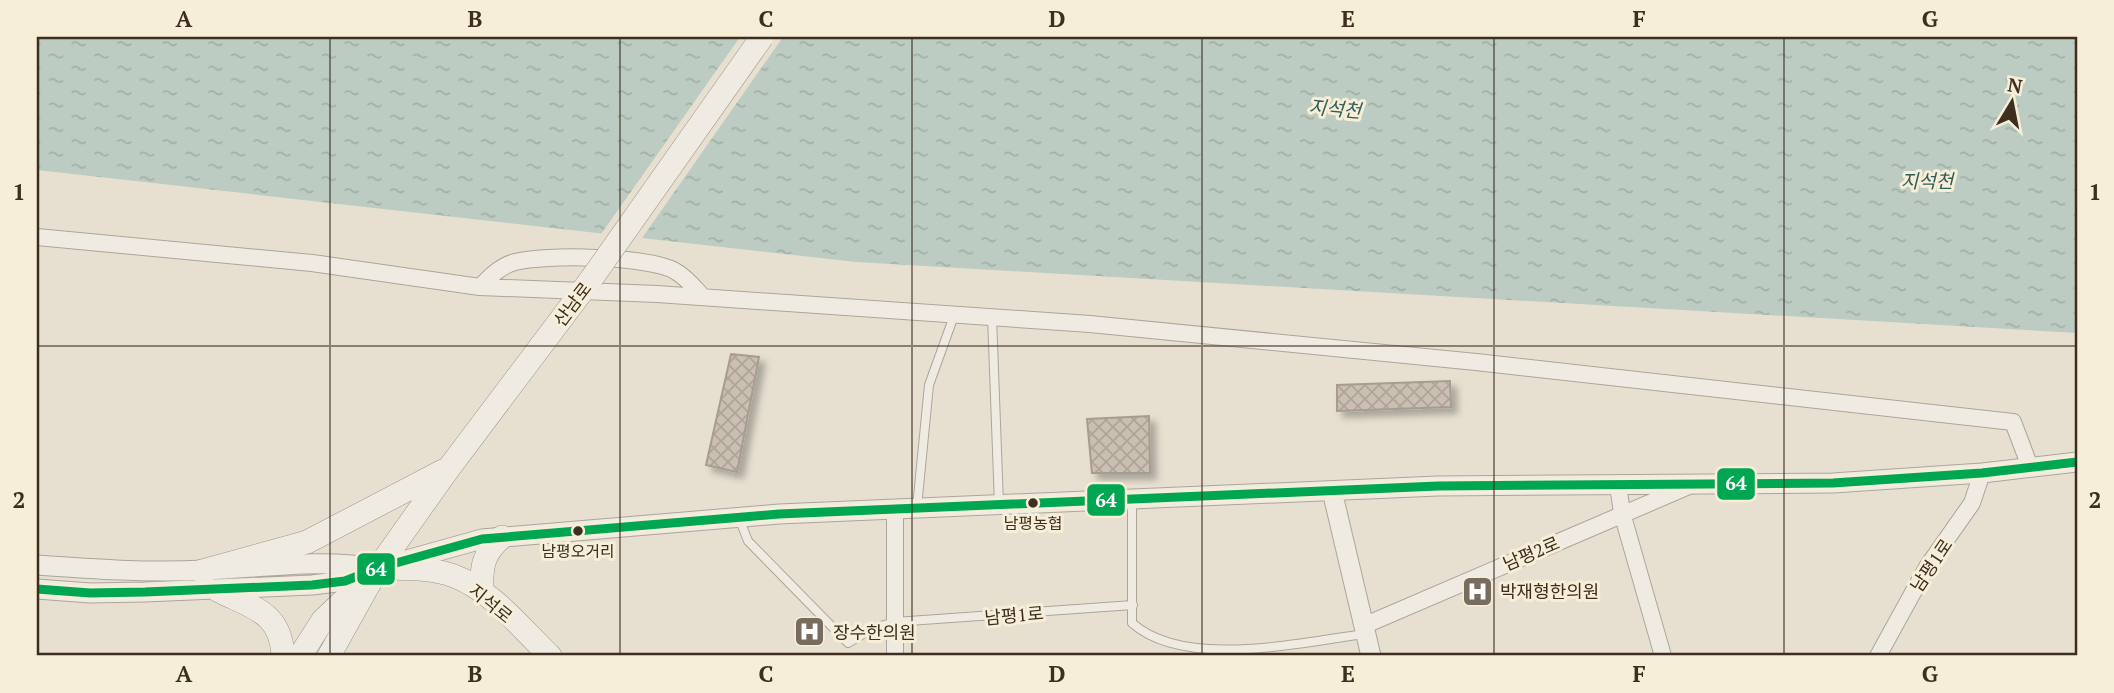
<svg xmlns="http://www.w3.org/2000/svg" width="2114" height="693" font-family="'PT Serif','Noto Sans KR',serif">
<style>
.water{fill:url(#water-ripples)}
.pier{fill:#e7e0d1}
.building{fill:url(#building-cross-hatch);stroke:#a89c90;stroke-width:2;filter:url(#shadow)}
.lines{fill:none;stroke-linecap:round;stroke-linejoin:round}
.service-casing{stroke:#ada599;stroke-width:10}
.minor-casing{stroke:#ada599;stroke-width:18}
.tertiary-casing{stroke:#ada599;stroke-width:21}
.secondary-casing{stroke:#9c958a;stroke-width:24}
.service{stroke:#efebe3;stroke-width:8}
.minor{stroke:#efebe3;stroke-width:16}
.tertiary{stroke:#efebe3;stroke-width:19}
.secondary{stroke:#efebe3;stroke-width:23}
.secondary-bridge-casing{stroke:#9c958a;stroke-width:24;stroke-linecap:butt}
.secondary-bridge{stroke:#efebe3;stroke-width:23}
.bus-1-casing{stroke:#f7eed8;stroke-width:14}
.bus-1{stroke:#00a651;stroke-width:9}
.grid{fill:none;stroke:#3d2e20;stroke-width:2;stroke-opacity:0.55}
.bus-dot{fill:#3d2e20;stroke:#f7eed8;stroke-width:2.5}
.labels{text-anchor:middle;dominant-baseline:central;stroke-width:6;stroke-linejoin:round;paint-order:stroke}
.bus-label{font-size:16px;fill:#3d2e20;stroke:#f7eed8}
.street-label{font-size:18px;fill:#3d2e20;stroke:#f7eed8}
.poi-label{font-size:18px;fill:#3d2e20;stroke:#f7eed8;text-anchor:start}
.water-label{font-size:19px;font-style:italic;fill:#2f5d5a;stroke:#f7eed8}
.line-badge{stroke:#f7eed8;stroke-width:2.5}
.badge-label{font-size:19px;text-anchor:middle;font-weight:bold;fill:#fff}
.neatline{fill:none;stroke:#3d2e20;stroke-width:2.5}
.grid-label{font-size:23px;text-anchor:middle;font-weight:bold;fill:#3d2e20}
</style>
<defs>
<pattern id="water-ripples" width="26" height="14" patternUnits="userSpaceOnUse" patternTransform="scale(1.75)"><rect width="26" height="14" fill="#bcccc2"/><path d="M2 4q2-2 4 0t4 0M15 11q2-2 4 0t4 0" fill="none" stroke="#a2b0a6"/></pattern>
<pattern id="building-cross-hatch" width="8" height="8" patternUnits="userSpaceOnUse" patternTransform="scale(1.75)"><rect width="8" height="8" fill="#cbbfb2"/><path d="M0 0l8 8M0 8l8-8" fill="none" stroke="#afa499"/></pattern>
<filter id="shadow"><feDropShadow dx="6" dy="6" stdDeviation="3.5" flood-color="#0004"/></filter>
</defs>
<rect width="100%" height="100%" fill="#e7e0d1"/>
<!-- water -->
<path class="water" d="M37,37H2077V333L856,262L37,170Z"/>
<!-- pier -->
<path class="pier" d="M740,37H783L640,241L599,237Z"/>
<!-- building -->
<path class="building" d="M731,354L759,357L737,472L706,465Z
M1450,381L1451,407L1337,411V385Z
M1149,416L1150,473H1092L1087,419Z"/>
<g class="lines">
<defs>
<path id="service" d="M992,316L999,505
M1132,501V623C1185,670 1300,642 1365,634
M917,507L929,385L955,313
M739,518L748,541L848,643L873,628L895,622L1133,605"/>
<path id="minor" d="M37,237L312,263L480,287L657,294L1090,324L1476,362L2013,422L2030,467
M480,287C490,277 500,266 515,262C544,254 649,256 675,271C686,277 695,288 703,297
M1618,485L1622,513L1663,656
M1363,626L1689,486
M895,656V510
M1878,656L1927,567L1972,503L1982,473"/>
<path id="tertiary" d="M1332,491L1371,656
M37,565C92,569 149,573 204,570C261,568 320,558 377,568
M37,589L90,593L145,592L312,585L345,581L378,568L482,539L779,514L1438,486L1833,483L1982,473L2077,462"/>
<path id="secondary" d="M378,568L449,468L592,278
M378,568C402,569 431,567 454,576C490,589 523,630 550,656
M202,571L307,542L443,471
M219,591C253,608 281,612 283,656
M482,591C481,567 483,553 502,537
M300,656L323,620L378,568L329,656"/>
</defs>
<!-- service casing -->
<use href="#service" class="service-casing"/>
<!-- minor casing -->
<use href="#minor" class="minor-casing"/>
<!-- tertiary casing -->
<use href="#tertiary" class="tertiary-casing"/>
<!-- secondary casing -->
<use href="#secondary" class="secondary-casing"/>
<!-- service -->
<use href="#service" class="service"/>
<!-- minor -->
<use href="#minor" class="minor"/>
<!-- tertiary -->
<use href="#tertiary" class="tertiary"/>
<!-- secondary -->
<use href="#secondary" class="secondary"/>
<defs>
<path id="secondary-bridge" d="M592,278L762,37"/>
</defs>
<!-- secondary-bridge casing -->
<use href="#secondary-bridge" class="secondary-bridge-casing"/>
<!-- secondary-bridge -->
<use href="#secondary-bridge" class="secondary-bridge"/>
<defs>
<path id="bus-1" d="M37,589L90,593L145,592L312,585L345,581L378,568L482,539L779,514L1438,486L1833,483L1982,473L2077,462"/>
</defs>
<!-- bus-1 casing -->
<use href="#bus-1" class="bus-1-casing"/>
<!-- bus-1 -->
<use href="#bus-1" class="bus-1"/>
</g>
<!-- grid -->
<path class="grid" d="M330,37V656M620,37V656M912,37V656M1202,37V656M1494,37V656M1784,37V656M37,346H2077"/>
<!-- icons -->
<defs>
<symbol id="hospital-square" viewBox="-11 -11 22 22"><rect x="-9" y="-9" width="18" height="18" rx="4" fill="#786c5e" stroke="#f7eed8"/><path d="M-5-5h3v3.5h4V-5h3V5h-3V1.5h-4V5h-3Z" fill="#fff"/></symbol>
</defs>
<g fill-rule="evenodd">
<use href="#hospital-square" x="1460" y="574" width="35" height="35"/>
<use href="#hospital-square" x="792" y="614" width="35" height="35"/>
</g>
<!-- markers -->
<g class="bus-dot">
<circle cx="1033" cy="503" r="6"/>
<circle cx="578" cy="531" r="6"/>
</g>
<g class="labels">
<!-- bus labels -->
<g class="bus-label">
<text x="1033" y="523">남평농협</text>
<text x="578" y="551">남평오거리</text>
</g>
<!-- street labels -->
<g class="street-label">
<text transform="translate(572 304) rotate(-53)">산남로</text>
<text transform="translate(1531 553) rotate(-23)">남평2로</text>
<text transform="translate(1931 565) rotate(-56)">남평1로</text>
<text transform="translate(491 603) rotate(39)">지석로</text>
<text transform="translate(1014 615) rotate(-5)">남평1로</text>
</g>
<!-- poi labels -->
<g class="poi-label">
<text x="1500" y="591">박재형한의원</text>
<text x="833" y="632">장수한의원</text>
</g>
<!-- water labels -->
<g class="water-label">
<text transform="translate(1335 108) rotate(5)">지석천</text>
<text x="1927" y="180">지석천</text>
</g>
</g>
<g class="line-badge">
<rect x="1716" y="467" width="40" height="34" rx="7" fill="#00a651"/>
<rect x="1086" y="483" width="40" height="34" rx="7" fill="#00a651"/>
<rect x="356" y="552" width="40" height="34" rx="7" fill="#00a651"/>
</g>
<g class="badge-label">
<text x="1736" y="490">64</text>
<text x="1106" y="507">64</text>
<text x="376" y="576">64</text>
</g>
<!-- border -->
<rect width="2114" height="693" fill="none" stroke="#f7eed8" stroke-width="77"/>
<!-- north arrow -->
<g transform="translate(2012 102) rotate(10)" stroke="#f7eed8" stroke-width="5" paint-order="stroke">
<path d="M0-5L12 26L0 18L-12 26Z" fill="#3d2e20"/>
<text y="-10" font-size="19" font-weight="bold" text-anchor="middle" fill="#3d2e20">N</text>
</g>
<rect x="38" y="38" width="2038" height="616" class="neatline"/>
<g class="grid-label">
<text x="184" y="27">A</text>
<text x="475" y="27">B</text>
<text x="766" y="27">C</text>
<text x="1057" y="27">D</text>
<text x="1348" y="27">E</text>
<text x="1639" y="27">F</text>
<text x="1930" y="27">G</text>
<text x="19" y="200">1</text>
<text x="2095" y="200">1</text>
<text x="19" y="508">2</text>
<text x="2095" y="508">2</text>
<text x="184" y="682">A</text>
<text x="475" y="682">B</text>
<text x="766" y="682">C</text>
<text x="1057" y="682">D</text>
<text x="1348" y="682">E</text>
<text x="1639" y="682">F</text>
<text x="1930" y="682">G</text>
</g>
</svg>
